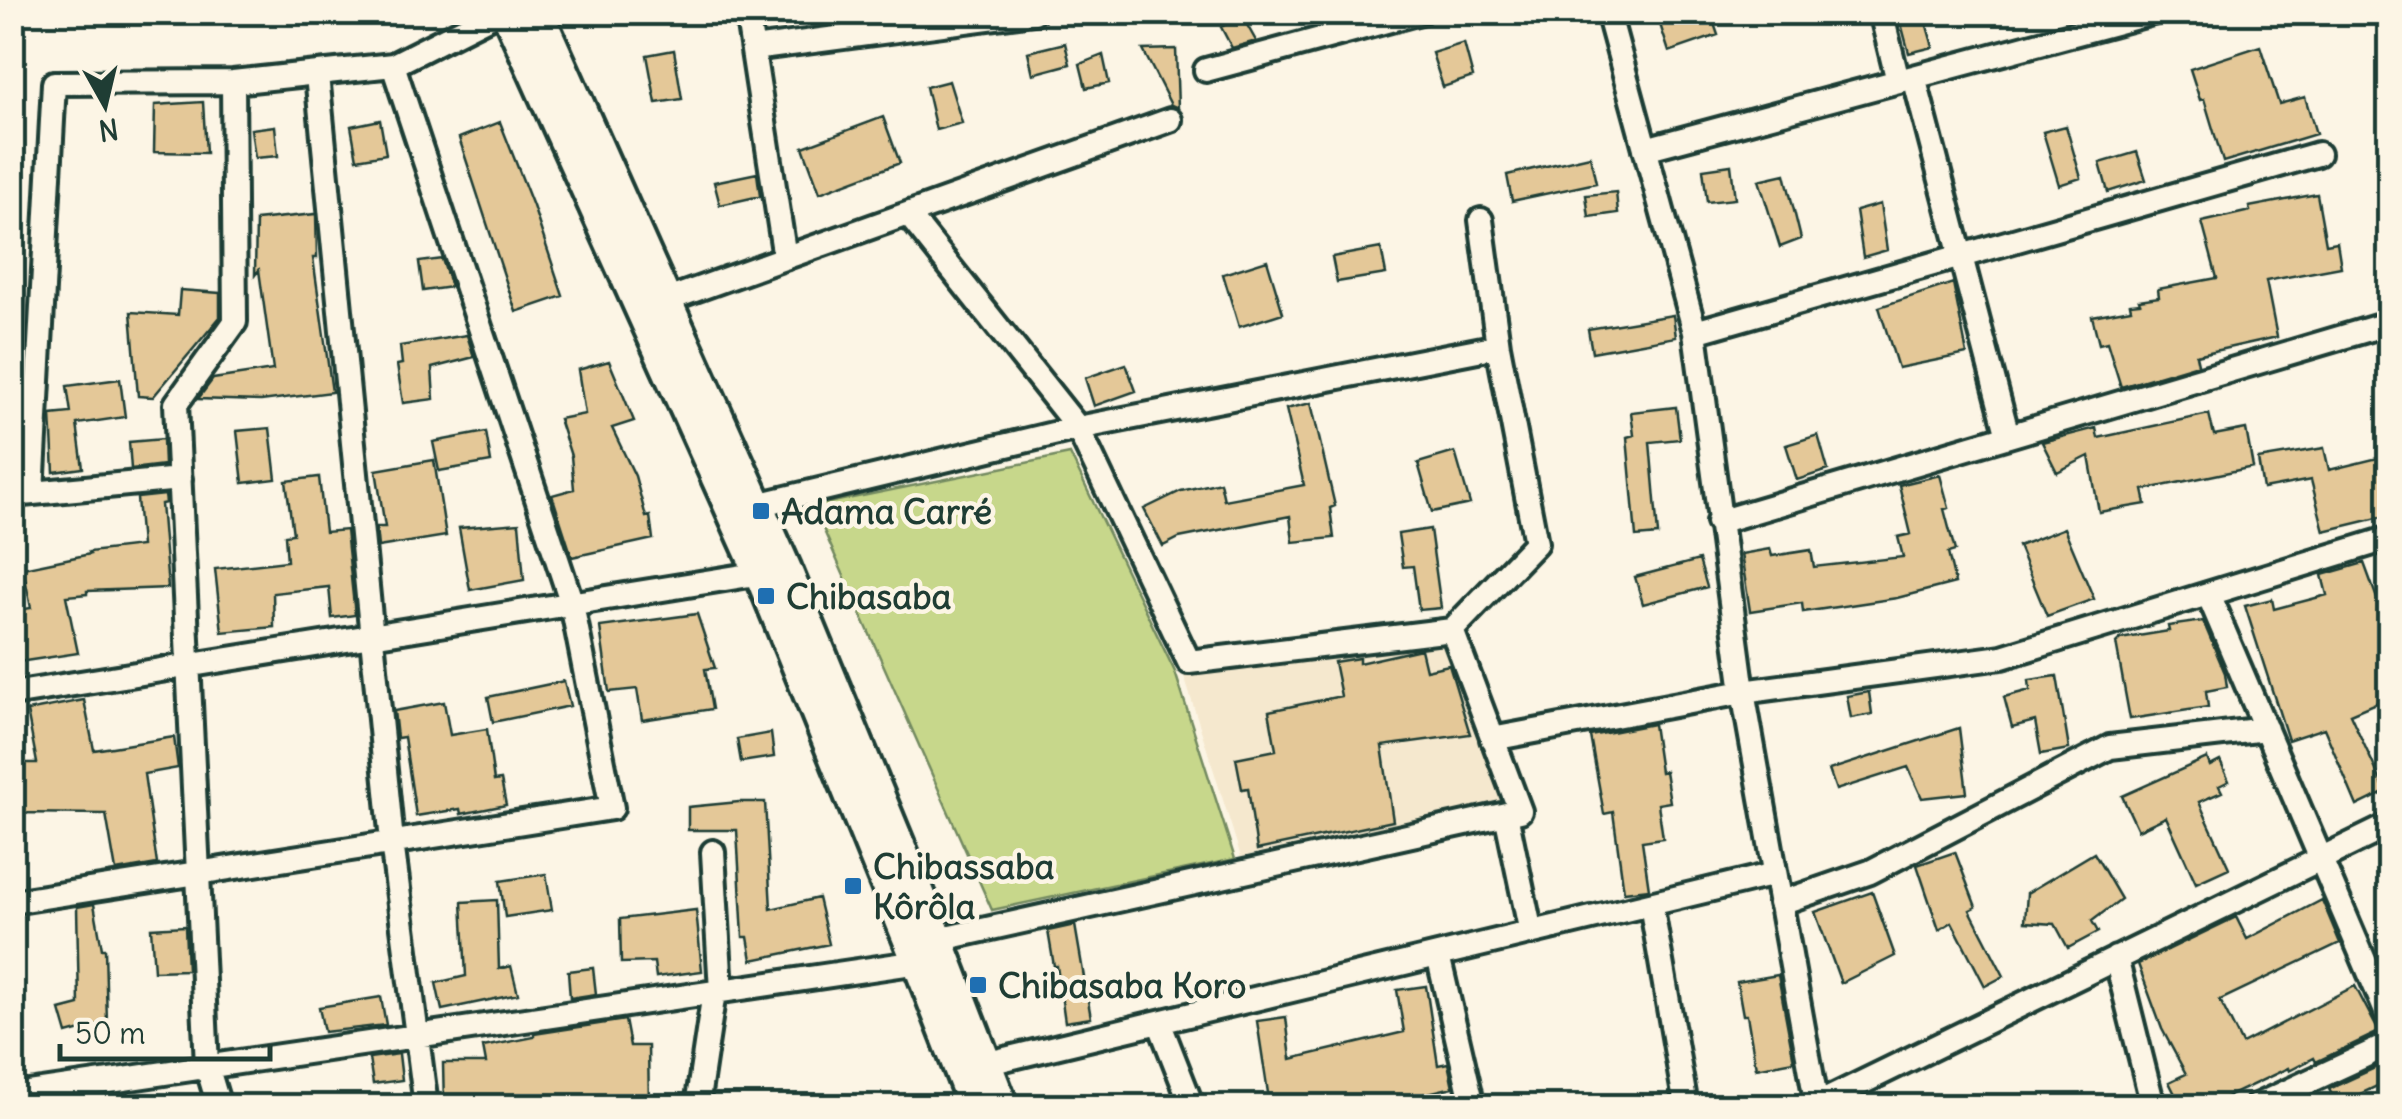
<svg xmlns="http://www.w3.org/2000/svg" width="2402" height="1119" font-family="Delius,sans-serif">
<style>
.built{fill:#f5e8ce}
.grass{fill:#c7d78b;stroke:#738a60;stroke-width:2.5}
.building{fill:#e4c898;stroke:#1f3d34;stroke-width:2.5}
.lines{fill:none;stroke-linecap:round;stroke-linejoin:round}
.street-casing{stroke:#1f3d34;stroke-width:30}
.secondary-casing{stroke:#1f3d34;stroke-width:40}
.street{stroke:#fcf5e5;stroke-width:22}
.secondary{stroke:#fcf5e5;stroke-width:32}
.poi-dot{fill:#1f6fb2;stroke:#fcf5e5;stroke-width:4}
.labels{text-anchor:middle;dominant-baseline:central;stroke-width:9;stroke-linejoin:round;paint-order:stroke}
.poi-label{font-size:35px;font-weight:bold;fill:#1f3d34;stroke:#fcf5e5;text-anchor:start}
</style>
<rect width="100%" height="100%" fill="#fcf5e5"/>
<filter id="ink" filterUnits="userSpaceOnUse"><feTurbulence type="fractalNoise" baseFrequency=".01" numOctaves="2"/><feDisplacementMap in="SourceGraphic" scale="20" xChannelSelector="R" yChannelSelector="G"/><feConvolveMatrix kernelMatrix="1 2 1 2 8 2 1 2 1" color-interpolation-filters="sRGB"/></filter>
<g filter="url(#ink)">
<!-- built -->
<path class="built" d="M1455,644L1506,800L1241,857L1184,676Z"/>
<!-- grass -->
<path class="grass" d="M1070,454L1175,672L1235,859L992,910L813,506Z"/>
<!-- building -->
<path class="building" d="M1656,12H1710L1718,35L1669,52Z
M1898,12H1923L1933,47L1909,53Z
M1242,16L1256,41L1232,48L1221,27Z
M1065,43L1070,64L1033,74L1028,52Z
M1464,43L1473,77L1443,87L1432,53Z
M2260,46L2279,104L2305,97L2316,134L2223,162L2204,99L2200,100L2190,69Z
M1176,49L1178,108L1171,105L1143,50Z
M674,50L682,99L656,103L647,55Z
M1103,55L1109,83L1086,88L1080,64Z
M949,81L962,123L936,130L926,87Z
M203,102L206,153L154,152L155,105Z
M883,117L900,163L820,193L803,147Z
M380,120L386,154L357,159L351,126Z
M500,122L533,206L563,296L516,312L459,138Z
M275,126L278,156L255,158L251,129Z
M2066,126L2081,178L2059,185L2043,132Z
M2137,152L2146,180L2108,192L2100,163Z
M1590,156L1596,183L1512,201L1507,175Z
M1731,165L1735,199L1707,202L1703,169Z
M757,173L760,196L720,205L714,182Z
M1785,174L1801,239L1780,247L1759,180Z
M1616,192L1618,213L1589,217L1586,195Z
M2317,194L2326,244L2337,242L2341,267L2266,281L2277,337L2196,355L2198,364L2121,387L2107,342L2099,344L2092,316L2131,309L2130,304L2140,303L2139,300L2159,297L2158,289L2217,278L2202,222L2250,211L2249,207Z
M1880,204L1887,250L1863,257L1856,211Z
M316,214L317,258H313L332,392L261,401L198,399L213,379L273,370L259,270L255,275L256,220Z
M1381,248L1386,274L1337,282L1332,257Z
M442,259L451,287L423,291L419,262Z
M1267,260L1283,313L1239,327L1223,274Z
M1953,283L1967,354L1898,368L1879,307Z
M180,290L220,293V317L153,397L138,396L131,312L178,315Z
M1673,315L1676,337L1592,352L1588,329Z
M467,335L474,357L432,368L434,399L403,403L397,365L402,364L400,346Z
M609,361L634,421L612,428L635,476L646,517L650,516L653,539L572,557L552,495L574,489L571,456L559,419L585,414L578,370Z
M1126,364L1136,391L1094,406L1085,378Z
M120,379L125,417L77,424L83,468L54,472L51,415L71,413L67,386Z
M1311,403L1335,506L1330,508L1334,538L1293,542L1290,516L1179,538L1163,546L1144,509L1181,491L1220,482L1224,500L1304,485L1286,409Z
M1676,407L1680,439L1650,442L1658,535L1636,537L1627,437L1634,435L1631,412Z
M2209,414L2214,435L2246,429L2253,467L2143,490L2146,504L2099,512L2089,456L2057,472L2042,442L2096,428L2098,438Z
M270,428L276,479L243,483L237,431Z
M486,432L491,462L439,471L433,442Z
M1818,435L1828,470L1797,480L1786,445Z
M163,439L164,465L131,469L129,442Z
M2324,448L2329,470L2390,455V515L2324,531L2311,480L2263,489L2258,459Z
M1455,452L1470,504L1432,512L1418,463Z
M434,460L446,536L378,547L376,527H385L376,470Z
M1940,475L1949,508L1944,509L1955,551L1948,553L1955,583L1897,598L1803,612L1802,603L1750,611L1741,554L1770,549L1772,556L1811,550L1814,567L1903,557L1898,537L1911,534L1899,485Z
M319,477L325,532L346,530L355,615L332,618L329,587L273,593L274,627L222,632L215,569L287,561L285,535L293,534L286,481Z
M165,495L166,503L161,504L168,588L87,591V594L66,596L78,653L12,663V611L31,608L23,568L90,554L89,552L141,546L137,498Z
M519,523L524,580L470,590L459,528Z
M2064,528L2094,599L2047,616L2018,546Z
M1430,529L1441,608L1419,610L1413,566L1403,567L1398,534Z
M1699,560L1707,587L1643,604L1635,577Z
M2364,563L2390,634V697L2350,714L2386,792L2357,806L2324,728L2288,740L2245,606L2272,599L2274,609L2327,595L2322,575Z
M697,614L715,668L705,669L712,709L642,720L637,689L609,692L600,627Z
M2203,621L2225,673L2227,687L2206,691L2208,707L2130,719L2116,643L2120,639L2169,631L2168,626Z
M1421,649L1426,670L1449,665L1470,734L1382,746L1393,821L1257,850L1248,788L1242,789L1236,758L1276,750L1269,711L1341,696L1334,662L1359,658V663Z
M2057,676L2069,749L2041,754L2035,721L2012,727L2004,697L2030,690L2029,680Z
M564,681L570,706L493,722L488,697Z
M1869,692L1872,714L1851,718L1847,696Z
M84,700L94,750L174,737L178,768L144,774L157,864L116,871L106,814L12,813V792L20,791V763H37L27,711Z
M444,702L450,735L487,729L494,781L501,780L506,805L461,814L460,809L416,816L404,737L397,738L394,711Z
M1653,724L1660,772L1665,771L1670,802L1658,804L1663,838L1642,841L1649,889L1624,892L1613,812L1604,814L1590,736Z
M1959,728L1967,793L1922,798L1908,767L1836,790L1829,770Z
M771,733L774,757L741,762L737,739Z
M2207,758L2210,766L2220,761L2229,781L2219,786L2222,792L2199,802L2229,868L2196,883L2166,817L2138,830L2122,796Z
M739,802H765L771,909L818,898L829,944L752,960L748,937H743L737,830H688V807Z
M1955,852L1976,907L1970,910L2004,976L1985,986L1952,922L1939,930L1917,865Z
M2094,853L2121,899L2092,921L2098,932L2068,948L2055,924L2025,922L2027,893Z
M546,874L552,910L505,917L500,881Z
M1872,892L1895,956L1841,983L1815,912Z
M497,900L499,969L511,966L518,994L442,1010L436,983L466,976L462,902Z
M2322,900L2340,943L2220,1000L2242,1044L2355,986L2379,1032L2316,1062L2314,1058L2289,1071L2288,1068L2208,1106H2181L2169,1082L2186,1074L2162,1029L2138,964L2236,917L2247,939Z
M94,904L102,949H105L107,1023L67,1034L60,1010L79,1005L77,907Z
M696,910L702,971L656,977L654,962L621,963L620,919Z
M1075,925L1091,1018L1065,1022L1057,966H1054L1048,931Z
M185,926L187,970L154,971L151,928Z
M593,968L596,994L570,998L568,971Z
M1778,975L1794,1061L1756,1068L1747,1015H1743L1737,982Z
M1426,986L1438,1065L1448,1063L1453,1087L1374,1106H1270L1257,1021L1286,1017L1291,1059L1404,1032L1397,990Z
M381,997L386,1025L324,1032L319,1007Z
M625,1020L630,1046H648L649,1106H444L443,1063H486L483,1047L534,1037V1034Z
M399,1054L402,1080L373,1084L369,1058Z
M2390,1061V1080L2337,1105L2329,1089Z"/>
<g class="lines">
<defs>
<path id="street" d="M747,12L785,258
M1608,12L1695,332L1743,692L1817,1106
M1881,12L1898,81
M753,49L1034,12
M1206,70L1420,12
M317,75L392,842L426,1106
M1914,77L2008,436
M1645,149L2156,12
M908,214L1078,428L1189,662L1452,630L1536,543L1498,346L1481,220
M667,300L1170,120
M1695,332L2318,154
M32,493L54,83L233,82L393,65L498,12
M12,495L180,479
M757,505L1078,428L1498,346
M1718,522L2390,323
M2208,594L2390,1021
M12,694L774,571
M1492,739L1743,692L2002,657L2390,538
M1506,814L1531,933
M713,852L721,991
M12,902L612,808L572,604L393,65
M1780,903L1870,872L2110,747L2266,729
M1651,904L1686,1106
M1438,955L1473,1106
M2116,958L2153,1106
M1159,1022L1192,1106
M984,1064L1775,874
M15,1095L919,962L937,940L1520,811L1452,630
M1816,1105L2390,825
M219,1106L207,1066L176,404L235,322L233,82
M697,1106L714,992
M2256,1106L2390,1044"/>
<path id="secondary" d="M508,12L761,573L919,962L975,1106
M536,12L785,570L937,940L1001,1106"/>
</defs>
<!-- street casing -->
<use href="#street" class="street-casing"/>
<!-- secondary casing -->
<use href="#secondary" class="secondary-casing"/>
<!-- street -->
<use href="#street" class="street"/>
<!-- secondary -->
<use href="#secondary" class="secondary"/>
</g>
</g>
<!-- markers -->
<g class="poi-dot">
<rect x="751" y="501" width="20" height="20" rx="5"/>
<rect x="756" y="586" width="20" height="20" rx="5"/>
<rect x="843" y="876" width="20" height="20" rx="5"/>
<rect x="968" y="975" width="20" height="20" rx="5"/>
</g>
<g class="labels">
<!-- poi labels -->
<g class="poi-label">
<text x="781" y="511">Adama Carré</text>
<text x="786" y="596">Chibasaba</text>
<text x="873" y="866">Chibassaba<tspan x="873" dy="40">Kôrôla</tspan></text>
<text x="998" y="985">Chibasaba Koro</text>
</g>
</g>
<!-- margin -->
<rect width="2402" height="1119" fill="none" stroke="#fcf5e5" stroke-width="50"/>
<rect x="25" y="25" width="2352" height="1069" fill="none" stroke="#1f3d34" stroke-width="4" filter="url(#ink)"/>
<!-- north arrow -->
<g transform="translate(105 105) rotate(172)" stroke="#fcf5e5" stroke-width="8" paint-order="stroke">
<path d="M0-8L18 38L0 25L-18 38Z" fill="#1f3d34"/>
<text y="-15" font-size="28" font-weight="bold" text-anchor="middle" fill="#1f3d34">N</text>
</g>
<!-- scale -->
<path d="M60 1044v15h210v-15" fill="none" stroke="#1f3d34" stroke-width="5"/>
<text x="75" y="1044" font-size="30" fill="#1f3d34" stroke="#fcf5e5" stroke-width="8" paint-order="stroke">50 m</text>
</svg>
